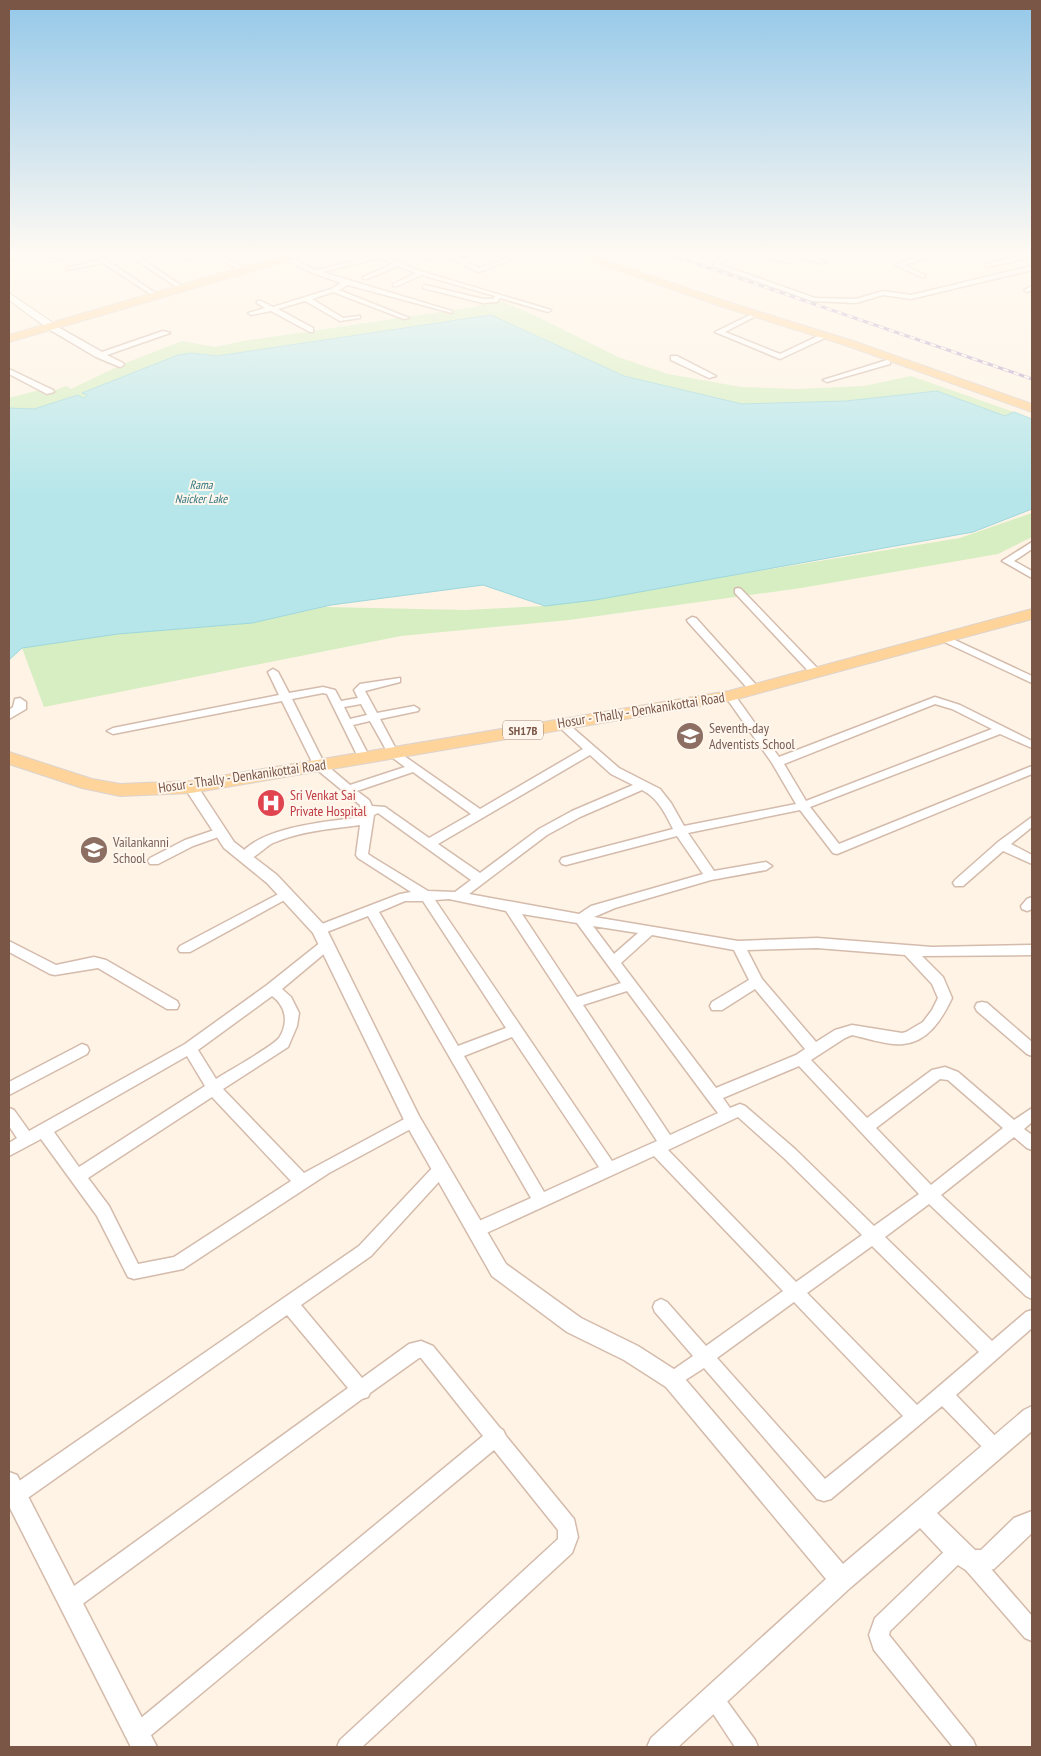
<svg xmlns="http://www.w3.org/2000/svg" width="1041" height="1756" font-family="'PT Sans Narrow',sans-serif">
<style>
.green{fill:#d6eec1}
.water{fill:#b6e6ea;stroke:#9cd7dd}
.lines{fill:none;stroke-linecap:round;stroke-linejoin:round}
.minor-casing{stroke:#d4bbac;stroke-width:3}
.tertiary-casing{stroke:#d4bbac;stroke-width:3}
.secondary-casing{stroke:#d7bba9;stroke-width:2}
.primary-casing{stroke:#dcd3cf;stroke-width:2}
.minor{fill:#fff;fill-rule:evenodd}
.tertiary{fill:#fff;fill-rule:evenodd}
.secondary{fill:#fff;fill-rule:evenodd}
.primary{fill:#ffd49b;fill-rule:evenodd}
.rail-casing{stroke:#b5a1ca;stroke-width:3}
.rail{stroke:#fff7ed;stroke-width:2;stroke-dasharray:5.5;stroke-linecap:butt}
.labels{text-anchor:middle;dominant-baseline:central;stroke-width:4;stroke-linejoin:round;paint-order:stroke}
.far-water-label{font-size:12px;font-style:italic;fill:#387981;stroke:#fff7ed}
.shield{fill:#fff7ed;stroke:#a28679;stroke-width:1}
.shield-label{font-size:12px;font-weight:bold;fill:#7a5647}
.street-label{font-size:14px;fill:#7a5647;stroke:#fff7ed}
.education-label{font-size:14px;fill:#785e54;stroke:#fff7ed;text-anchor:start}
.health-label{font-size:14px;fill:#be3a42;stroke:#fff7ed;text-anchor:start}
</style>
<rect width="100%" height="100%" fill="#fef3e4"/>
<!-- green -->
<path class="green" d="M493,301H501L534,315L618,357L668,374L741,387L796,389L864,386L911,376L1014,412L1005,416L936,391L846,401L742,404L624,376L491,315L217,356L192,353L82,393L88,395L83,398L78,395L34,409L9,408V398L43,389L50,392L66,386L71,389L123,364L182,341L215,347L243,341L474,307Z
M1032,513V537L998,554L801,588L569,620L401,636L44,707L22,648L118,634L252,623L324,607L466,610L545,606L960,538Z"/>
<!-- water -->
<path class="water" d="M491,315L624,376L742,404L846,401L937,391L1005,416L1014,412L1032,419V509L973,532L595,600L545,606L483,585L331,605L252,623L118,634L22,648L9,660V408L34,409L78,395L83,398L88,395L82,393L178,355L191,353L217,356Z"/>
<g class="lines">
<defs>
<path id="minor" d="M24,251H34L9,260V256Z
M77,251H93L160,296L155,297L103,263L67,270V268L99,260L87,252L50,262L47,260Z
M122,251H129L135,255L152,251H163L140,258L185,288L180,289Z
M205,251H214L246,270L241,271L210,254L182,260L179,258Z
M268,251H275L285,258H290L316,270L375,256L366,251H375L381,254L405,251L387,257L417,270L551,310L548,312L500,298L497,302L483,303L423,288V286L425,285L483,299H493L495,296L422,275L397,286H393V284L416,273L398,266L367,279H363V277L393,264L380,258L322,272L452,311V313L348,285L339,290L409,318L404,319L333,292L312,299L343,318L360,316V318L340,321L305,301L278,309L313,328V332H310L271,311L251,315L248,313L265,308L257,303V301H261L273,307L331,289L341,283L313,273L287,261H282Z
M437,251H445L462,259L490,252V254L468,262L479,268L508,258L513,259L479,272L441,254L422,260L419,258Z
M733,251H741L719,264L815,298L856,299L883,291L911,295L1032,266V270L911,299L883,295L856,303L812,301L713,266L715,260Z
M778,251H789L826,262L823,264Z
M936,251H946L904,265L925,275V277H921L895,265Z
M763,252L791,260L792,261L789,263L761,255Z
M1032,253V257L987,267L984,265Z
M1032,286V290L1027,292L1024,290Z
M756,312L758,313V315L725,332L780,354L818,336L825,338L780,359L715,332Z
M52,327H58L102,352L163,331L170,333L107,355L123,363L124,365L120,367L96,357L52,331Z
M671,356H677L716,376L709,378L671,360Z
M887,360H890V364L827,382L823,380Z
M9,369L53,390L54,392L47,394L9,374Z
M1032,542V549L1014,561L1032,571V578L1002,561Z
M738,588L741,589L820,671V675H812L735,593V589Z
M692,617L696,618L758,687V691H750L688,622L687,620Z
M942,634L1032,676V683L938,639L937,637Z
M273,669L278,672L289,693L323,687L335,690L341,701L358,698L354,690L360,684L400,678V682L365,691L377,713L414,706L419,709L418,711L380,719L397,751L480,809L583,749L558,726L557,724L562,721L566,722L619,768L660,789L671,803L684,826L796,804L772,763L725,696L730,693L734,694L779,757L935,697L960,705L1032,741V748L1000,734L810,807L839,844L1032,766V774L837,854L833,853L800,810L688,833L714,871L766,862L772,866L766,870L711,880L615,908L594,917L738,941L817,938L932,947L1032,945V955L922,956L943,977L952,998C942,1019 928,1042 903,1044C890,1046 866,1038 852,1035L845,1038L811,1060L867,1118L932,1070L945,1067L958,1072L1014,1120L1032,1108V1122L1024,1129L1032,1135V1150L1027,1148L1014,1137L941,1195L1032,1280V1299L1026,1296L929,1204L885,1237L992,1341L1026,1312L1032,1310V1328L956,1395L1001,1442L1004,1448L1001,1454L995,1457L989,1454L942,1406L831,1499L824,1501L817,1499L704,1368L673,1388L667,1386L664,1380L667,1374L693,1356L655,1312L653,1307L655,1302L661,1299L667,1302L706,1346L783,1291L654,1156L482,1235L476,1237L470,1235L468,1230L470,1225L531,1198L368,916L319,935L314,933L312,930L314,927L400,894L411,892L358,858L356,855L360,825C331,829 300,831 273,843C263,848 252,863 240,860L238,857C259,826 327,822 362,817L360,805L315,768L282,701L113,734L107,731L113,728L279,695L268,672ZM323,693L327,694L360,761H368L370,758L353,725L370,721L389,755L405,767L350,785L324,763L292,699ZM361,704L367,715L350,719L344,707ZM935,704L952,709L992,729L806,801L784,764ZM590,755L611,774L633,785L572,811L539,829L480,873L438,844ZM413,772L471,814L429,838L385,807L372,806L369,800L357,791ZM642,790C658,798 665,813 673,829L562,858L560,861L562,864L566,865L677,836L703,874L591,906L579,914L469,894L547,835L580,817ZM378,813L471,880L455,892L428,891L374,858L368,854L374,815ZM449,899L506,911L657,1141L612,1161L435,900ZM405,901H423L506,1028L458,1046L379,912ZM522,914L577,923L621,983L577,997ZM593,926L638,933L614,954ZM652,935L734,950L749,980L712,1002L710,1006L712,1010H722L755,989L805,1049L796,1055L716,1088L621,963ZM817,948L905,955L932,984L938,998L932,1010L923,1022L906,1032L902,1033L852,1025L835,1030L816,1042L762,979L747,950ZM627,991L708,1100L718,1113L670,1135L583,1005ZM512,1037L599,1167L544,1192L464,1056ZM799,1066L919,1194L874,1226L795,1149L745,1106L740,1104L730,1108L723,1098ZM940,1079L948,1080L1003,1128L931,1185L876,1128ZM738,1117L785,1159L862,1235L796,1282L668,1150ZM872,1246L979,1352L917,1405L807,1293ZM794,1302L903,1416L825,1479L717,1358Z
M1032,817V827L1011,844L1032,855V864L1003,851L963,886H955L953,883L955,880L998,842Z
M220,828L226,832L224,835L193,846L158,864H150L148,861L150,858L185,840Z
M286,890L292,894L290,897L190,952H180L178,949L180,946Z
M1032,897V909L1027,911L1022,909L1021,906L1027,899Z
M326,940L331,942L333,945L331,948L282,989L291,997L299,1013L297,1026L288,1047L223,1089L304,1173L408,1117L413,1115L418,1117L420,1121L418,1125L329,1173L183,1269L134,1279L128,1277L97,1216L41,1139L9,1156V1143L17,1138L9,1126V1108L14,1110L29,1131L185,1044L267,985L321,942ZM272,996C286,1006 289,1023 279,1038C273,1046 227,1072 216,1079L198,1050ZM187,1056L205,1086L79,1167L54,1132ZM212,1097L291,1181L174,1257L138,1264L109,1206L88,1178Z
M9,941L56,965L94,957L106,960L177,1001L179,1005L177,1009H167L98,968L55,975L50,974L9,952Z
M982,1002L987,1003L1032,1042V1056L1027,1054L977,1011L975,1007L977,1003Z
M82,1044L87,1046L89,1050L87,1054L9,1095V1082Z
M441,1162L446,1164L449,1169L446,1174L371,1256L301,1305L362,1378L409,1344L421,1341L433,1346L500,1428L503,1430L506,1436L574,1519L578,1537L572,1553L362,1747H337L340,1740L558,1539V1530L494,1450L144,1741L137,1744L130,1741L127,1734L130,1727L483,1436L421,1358H419L370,1393L368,1397L362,1399L77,1608L70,1611L63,1608L60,1601L63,1594L348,1388L287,1315L22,1502L15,1504L9,1502V1488L359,1246L436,1164Z
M958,1542L965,1545L966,1555L972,1552L979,1555L1032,1616V1641L1025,1638L965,1569L963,1560L890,1631L889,1635L973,1740L976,1747H953L874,1650L869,1635L875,1618L951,1545Z
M714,1690L721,1693L755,1740L758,1747H735L704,1700L707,1693Z"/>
<path id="tertiary" d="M20,698L26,702V709L9,719V710L13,707L15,699Z
M191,783L196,784L234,842L277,875L325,926L419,1116L506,1264L581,1318L638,1346L680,1373L843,1564L1024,1410L1032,1406V1431L937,1513L975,1550H981L1014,1518L1032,1511V1533L994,1569L972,1574L950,1560L920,1528L850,1588L678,1747H647L651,1738L826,1579L666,1387L624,1360L567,1332L492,1276L407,1126L313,933L267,883L224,848L184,787Z
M9,1472L17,1475L157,1747H131L9,1506Z"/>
<path id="secondary" d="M9,293L59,327V331H51L9,300Z"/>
<path id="primary" d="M305,251H322L9,342V335L239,268Z
M563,251H578L731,303L853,341L1032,404V412L845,345L723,307Z
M1032,609V619L730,701L191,793L120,796L82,788L9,764V752L92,779L120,784L191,781L729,691Z"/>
</defs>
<!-- minor casing -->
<use href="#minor" class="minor-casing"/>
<!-- tertiary casing -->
<use href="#tertiary" class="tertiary-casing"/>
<!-- secondary casing -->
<use href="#secondary" class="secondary-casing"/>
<!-- primary casing -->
<use href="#primary" class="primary-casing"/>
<!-- minor -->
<use href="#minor" class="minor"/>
<!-- tertiary -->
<use href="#tertiary" class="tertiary"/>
<!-- secondary -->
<use href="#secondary" class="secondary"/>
<!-- primary -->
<use href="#primary" class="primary"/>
<defs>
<path id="rail" d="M660,251L1032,379"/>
</defs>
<!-- rail casing -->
<use href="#rail" class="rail-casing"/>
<!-- rail -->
<use href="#rail" class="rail"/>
</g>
<!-- sky -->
<linearGradient id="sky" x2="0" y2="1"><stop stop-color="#94c8e9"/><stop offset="0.51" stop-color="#fffaf3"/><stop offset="1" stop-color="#fffaf3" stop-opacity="0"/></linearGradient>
<rect width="1041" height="497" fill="url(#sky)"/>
<!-- icons -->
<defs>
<symbol id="school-disc" viewBox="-11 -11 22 22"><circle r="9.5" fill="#8d6e63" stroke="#fff7ed"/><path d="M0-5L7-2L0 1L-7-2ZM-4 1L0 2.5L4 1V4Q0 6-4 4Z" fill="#fff"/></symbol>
<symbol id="hospital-disc" viewBox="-11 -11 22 22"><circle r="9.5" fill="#e0444e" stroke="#fff7ed"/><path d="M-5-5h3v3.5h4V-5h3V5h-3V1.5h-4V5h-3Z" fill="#fff"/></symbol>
</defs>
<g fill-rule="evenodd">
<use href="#school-disc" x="674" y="720" width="32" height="32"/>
<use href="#hospital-disc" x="255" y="787" width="32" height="32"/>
<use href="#school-disc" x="78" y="834" width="32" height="32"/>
</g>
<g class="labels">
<!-- far-water labels -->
<g class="far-water-label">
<text x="201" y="484">Rama<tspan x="201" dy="14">Naicker Lake</tspan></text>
</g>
<!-- shield labels -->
<rect class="shield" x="503" y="720.5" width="40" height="19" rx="4"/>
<g class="shield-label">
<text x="523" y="730">SH17B</text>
</g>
<!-- street labels -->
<g class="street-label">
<text transform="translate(641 710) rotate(-9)">Hosur - Thally - Denkanikottai Road</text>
<text transform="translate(242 776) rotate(-8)">Hosur - Thally - Denkanikottai Road</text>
</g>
<!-- education labels -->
<g class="education-label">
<text x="709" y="728">Seventh-day<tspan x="709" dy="16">Adventists School</tspan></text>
<text x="113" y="842">Vailankanni<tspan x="113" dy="16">School</tspan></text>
</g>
<!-- health labels -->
<g class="health-label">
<text x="290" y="795">Sri Venkat Sai<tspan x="290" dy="16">Private Hospital</tspan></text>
</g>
</g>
<!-- border -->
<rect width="1041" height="1756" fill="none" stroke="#7a5647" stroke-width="20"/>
</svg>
